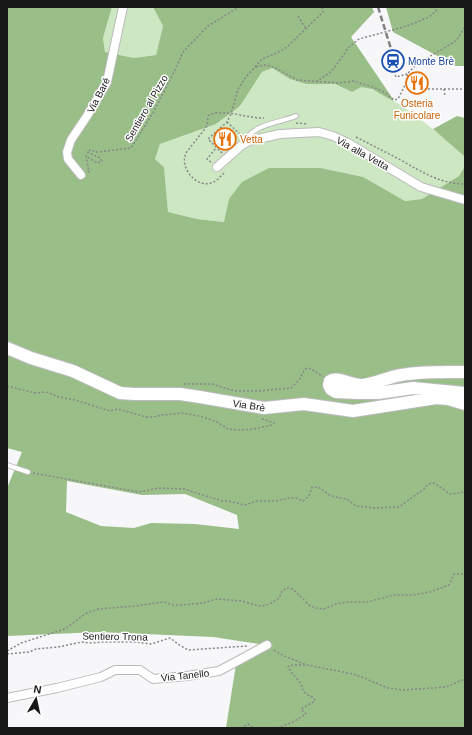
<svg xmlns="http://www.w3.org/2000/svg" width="472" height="735" viewBox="0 0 472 735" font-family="Helvetica,sans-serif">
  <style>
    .green { fill: #cde7c2 }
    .forest { fill: #99be88; fill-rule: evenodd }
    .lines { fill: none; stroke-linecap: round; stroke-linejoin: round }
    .lane-casing { stroke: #bbbbbd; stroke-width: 6 }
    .street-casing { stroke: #bbbbbd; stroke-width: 10 }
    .secondary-casing { stroke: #bbbbbd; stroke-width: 14 }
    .path { stroke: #878788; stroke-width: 1.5; stroke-dasharray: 2 2; stroke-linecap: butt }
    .lane { stroke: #fff; stroke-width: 4 }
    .street { stroke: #fff; stroke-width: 8 }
    .secondary { stroke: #fff; stroke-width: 12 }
    .rail { stroke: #808081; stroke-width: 2.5; stroke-dasharray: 6 3; stroke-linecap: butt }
    .labels { text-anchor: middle; stroke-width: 3; stroke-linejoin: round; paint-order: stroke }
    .transit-label { font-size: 10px; fill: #164399; stroke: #fff; text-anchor: start }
    .street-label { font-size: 10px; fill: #181818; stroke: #fff }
    .food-label { font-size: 10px; fill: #c56008; stroke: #fff }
  </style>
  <rect width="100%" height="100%" fill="#f7f7f9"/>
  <path class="green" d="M112,7H153L163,26L156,55L134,58L105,52L103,38Z
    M272,68L290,79L306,84H335L352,92L361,86C395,94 439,134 465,157V166L459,176L422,199L405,201L362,177L321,168L229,199L225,222L197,219L168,212L164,167L155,159L160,144L216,124L240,106L262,72Z"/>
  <path class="forest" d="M7,7H112L103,38L105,52L134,58L156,55L163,26L153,7H372L374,12L351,37L393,99V101L372,89L361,87L352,92L335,84H306L290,79L272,68L262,72L240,106L216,124L160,144L155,159L164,167L168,212L197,219L224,222L229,199L242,182L269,168H321L363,177L405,201L422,199L459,176L465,166V728H226L236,664L273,646L213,637L99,632L7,636V488L22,452L7,448ZM67,481L142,495L185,494L237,515L239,529L195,524L151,523L134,528L101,526L66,512Z
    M386,7H465V66H456L393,32Z
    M457,116L465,118V157L433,129Z"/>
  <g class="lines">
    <g class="lane-casing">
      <path id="lane" d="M246,142C249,125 282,122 296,116
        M7,465L28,472"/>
    </g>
    <g class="street-casing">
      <path id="street" d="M217,167L242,145L249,141L280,134L319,132L333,136L348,143L421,187L465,200
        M81,175L68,159L67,152L71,140L87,116L107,82L123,7
        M7,698L57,688L101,677L115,670H140L153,679L187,676L219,671L267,645"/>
    </g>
    <g class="secondary-casing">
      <path id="secondary" d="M7,348L31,358L73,371L120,393L134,394H180L200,397L264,408L304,404L353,411L436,398L448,399L465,404
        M465,372C444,372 421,371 401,375C388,377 375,384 362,385C352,386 338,376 330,381L329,385L331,389L336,392L357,393H378L413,388L465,393"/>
    </g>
    <path class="path" d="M298,16L306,29
      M256,67L265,65L274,67L297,80L339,83L353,81L373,87L384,92L394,100L398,99L408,79L407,74L417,64L456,41L465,27
      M395,75L396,77L407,74
      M408,79L412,90L415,91L429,89H465
      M316,82L332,71L349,47L359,39L407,26L429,17L436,11V7
      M444,89L445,97
      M227,122L242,136
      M296,123L308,124
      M356,137C370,144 383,151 397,158C419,170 439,184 465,184
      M222,153L208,139L227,122L231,114L238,89L246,77L262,59L277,53L287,47L323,12L322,7
      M211,162L207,159L216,148
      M88,171L89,172L86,156L97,163L102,161L100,158L87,152L90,150L97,152L131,148L153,113L174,72L183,52L208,26L239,7
      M224,173C220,177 216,182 211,183C196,188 179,167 186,153L207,126L208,116C219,107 249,119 264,118
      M184,384H212L235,391H259L291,388L300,379L304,370L307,368C314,369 317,374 323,376
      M7,386L35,393L46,392L52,394L59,397L75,400L110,411L118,409L146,417H153L162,415L183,413L203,417L217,422L228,429L239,430L254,429L272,425L274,423L260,418
      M33,473L139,492L159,488L184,489L222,501H228L245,505L257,501H275L289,498H296L303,501L309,496L312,487H318L331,496L347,499L356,506L376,508L399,507L424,489L428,484L434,483L450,494L461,493L465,490
      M274,650L284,656L307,665L353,674L364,678L388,688L404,690L446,687L465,679
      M7,651L21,643L65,629L85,614L98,609L136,606L163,602L173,605H182L203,603L217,599L241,601L261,606L270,604L279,598L282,591L287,588L293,589L309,605L315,608L324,609L336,604L347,602H367L394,595H413L430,592L449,585L454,574H465
      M7,654L29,652L36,649L58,647L82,642L89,643L103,642H136L151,644L170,638L178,644L188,650L247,646
      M241,728L248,724L253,728
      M277,728L293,722L306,714L301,709L315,701L314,698C298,691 306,689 298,680C294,675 291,672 288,667L290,665H305"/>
    <use href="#lane" class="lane"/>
    <use href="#street" class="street"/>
    <use href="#secondary" class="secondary"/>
    <path class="rail" d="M378,7L392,52"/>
  </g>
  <defs>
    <g id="station-ring" transform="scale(1.15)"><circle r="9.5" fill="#fff" stroke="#1a4fb4" stroke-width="1.5"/><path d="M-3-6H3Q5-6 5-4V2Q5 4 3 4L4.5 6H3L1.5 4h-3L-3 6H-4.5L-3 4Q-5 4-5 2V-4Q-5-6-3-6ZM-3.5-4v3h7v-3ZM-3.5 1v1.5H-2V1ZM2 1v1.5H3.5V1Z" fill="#1a4fb4"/></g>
    <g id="restaurant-ring" transform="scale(1.15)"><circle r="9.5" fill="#fff" stroke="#e8710a" stroke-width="1.5"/><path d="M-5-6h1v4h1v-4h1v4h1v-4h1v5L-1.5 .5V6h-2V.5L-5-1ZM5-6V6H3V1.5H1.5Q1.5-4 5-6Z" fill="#e8710a"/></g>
  </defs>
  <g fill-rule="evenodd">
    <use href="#station-ring" x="393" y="61"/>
    <use href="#restaurant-ring" x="417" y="83"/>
    <use href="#restaurant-ring" x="225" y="139"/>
  </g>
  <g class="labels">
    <g class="transit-label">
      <text x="408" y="65">Monte Brè</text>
    </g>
    <g class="street-label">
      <text transform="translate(98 95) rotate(-63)" y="4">Via Baré</text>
      <text transform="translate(146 108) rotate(-60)" y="4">Sentiero al Pizzo</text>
      <text transform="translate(363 153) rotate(29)" y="4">Via alla Vetta</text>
      <text transform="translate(249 405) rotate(9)" y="4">Via Brè</text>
      <text transform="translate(115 636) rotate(1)" y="4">Sentiero Trona</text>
      <text transform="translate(185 675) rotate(-6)" y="4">Via Tanello</text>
    </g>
    <g class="food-label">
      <text x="417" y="107">Osteria<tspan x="417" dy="12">Funicolare</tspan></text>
      <text x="240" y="143" text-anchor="start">Vetta</text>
    </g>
  </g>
  <rect width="472" height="735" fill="none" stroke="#181818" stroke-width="16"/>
  <g transform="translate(36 699) rotate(9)" stroke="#ffffff" stroke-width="3" paint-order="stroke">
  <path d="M0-3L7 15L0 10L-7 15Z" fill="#181818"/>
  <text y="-6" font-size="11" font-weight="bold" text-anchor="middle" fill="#181818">N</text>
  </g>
</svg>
